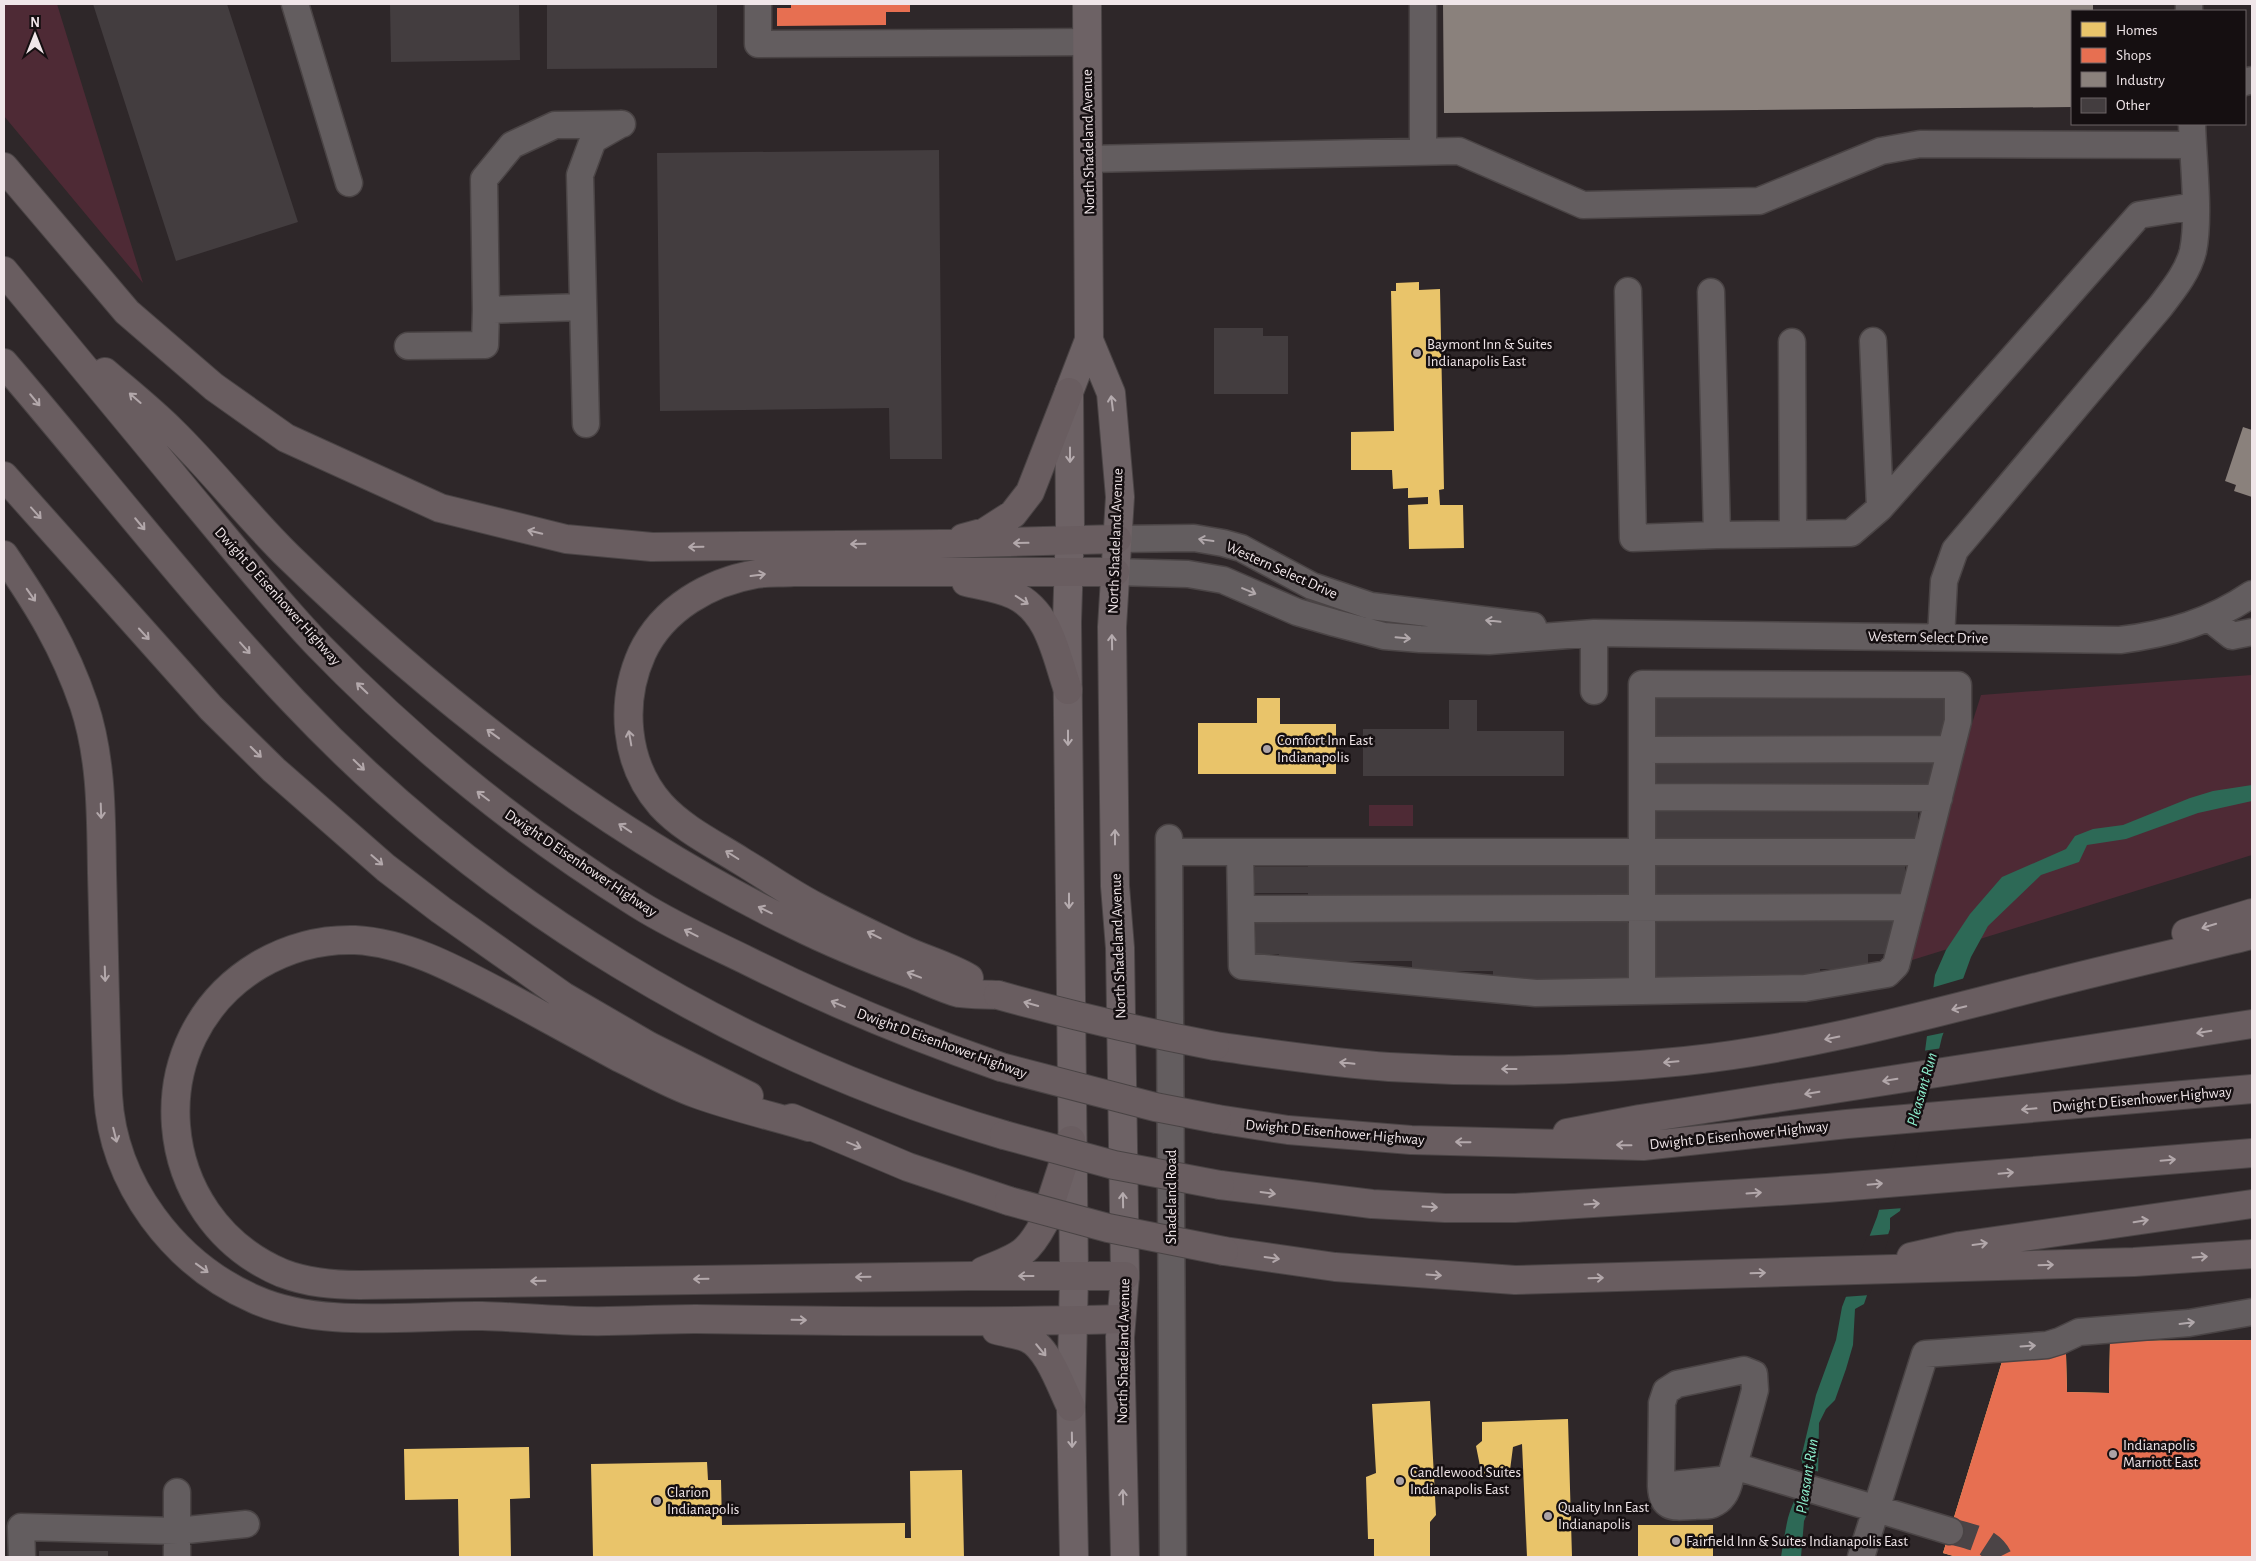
<svg xmlns="http://www.w3.org/2000/svg" width="2256" height="1561" viewBox="0 0 2256 1561" font-family="'Alegreya Sans',sans-serif">
  <style>
    .green { fill: #4e2a35 }
    .water { fill: #2d6956 }
    .pier { fill: #2e2729 }
    .homes { fill: #e9c46a }
    .shops { fill: #e76f51 }
    .industry { fill: #8a817c }
    .building { fill: #433d3f }
    .lines { fill: none; stroke-linecap: round; stroke-linejoin: round }
    .minor-tunnel { stroke: #4b4446; stroke-width: 26; stroke-dasharray: 26 13; stroke-linecap: butt }
    .minor-casing { stroke: #4a4445; stroke-width: 29 }
    .major-casing { stroke: #4a4445; stroke-width: 30 }
    .highway-casing { stroke: #4a4445; stroke-width: 30 }
    .minor { stroke: #635d5f; stroke-width: 26 }
    .major { stroke: #6d6265; stroke-width: 28 }
    .highway { stroke: #695d60; stroke-width: 28 }
    .highway-bridge-casing { stroke: #4a4445; stroke-width: 30; stroke-linecap: butt }
    .highway-bridge { stroke: #695d60; stroke-width: 28 }
    .oneway { stroke: #b3a8ab }
    .oneway2 { stroke: #b5abae }
    .oneway3 { stroke: #b1a8ab }
    .poi-dot { fill: #aca3a6; stroke: #150f11; stroke-width: 2 }
    .labels { text-anchor: middle; stroke-width: 5; stroke-linejoin: round; paint-order: stroke }
    .street-label { font-size: 15px; fill: #f0e6e9; stroke: #150f11 }
    .poi-label { font-size: 15px; fill: #f0e6e9; stroke: #150f11; text-anchor: start }
    .water-label { font-size: 16px; font-style: italic; fill: #8ef1cf; stroke: #150f11 }
  </style>
  <rect width="100%" height="100%" fill="#2e2729"/>
  <path class="green" d="M4,4H57L143,283L4,116Z
    M2252,675V855L1896,965L1981,695Z
    M1369,805H1413V826H1369Z"/>
  <path class="water" d="M2252,785V801L2198,813L2126,839L2087,845L2079,862L2041,875L1988,926L1971,957L1942,1037L1900,1211L1890,1218V1229L1864,1304L1855,1309L1853,1345L1846,1369L1835,1400L1826,1409L1819,1423L1818,1477L1808,1512L1804,1521L1801,1557H1781C1783,1544 1785,1531 1788,1518C1793,1499 1808,1479 1801,1458L1816,1395L1836,1340L1842,1307L1877,1217L1925,1051L1935,975L1946,950L1970,914L2002,877L2066,849L2075,836L2093,829L2123,825L2190,798L2213,791Z"/>
  <path class="pier" d="M1965,978L1947,1032L1923,1037L1931,988Z
    M1943,1048L1904,1208L1876,1210L1922,1051Z
    M1890,1234L1870,1295L1843,1297L1867,1236Z
    M1801,1467L1820,1472L1813,1506L1793,1500Z"/>
  <path class="homes" d="M1419,282V290L1440,289L1444,489L1439,490L1440,505H1463L1464,548L1409,549L1408,505L1428,504V497L1408,498V488L1393,489L1392,470H1351V432L1394,431L1391,291H1396V283Z
    M1257,698H1280V724H1336V774H1198V723H1257Z
    M2252,1340V1557H2205V1515L2137,1516L2098,1557H1957L1943,1553L2004,1355L2066,1354L2067,1392L2109,1393L2110,1341Z
    M1430,1401L1436,1515L1430,1522V1557H1374V1539H1368L1366,1477L1376,1473L1372,1404Z
    M1568,1419L1572,1557H1527L1522,1444L1513,1447L1510,1470L1482,1476L1476,1446L1482,1441V1422Z
    M529,1447L530,1498L510,1499L511,1557H459L458,1499L405,1500L404,1449Z
    M707,1462L708,1480H721L722,1525L905,1523V1538H911L910,1471L962,1470L964,1557H593L591,1464Z
    M1638,1525H1713V1557H1638Z"/>
  <path class="shops" d="M791,4H910V12H886V25L777,26V8H791Z
    M2252,1340V1557H1957L1943,1553L2004,1355L2066,1354L2067,1392L2109,1393L2110,1341Z"/>
  <path class="industry" d="M1443,4H2093V11H2072V107L1444,113Z
    M2243,427L2252,430V497L2234,491L2236,485L2225,481Z"/>
  <path class="building" d="M93,4H227L298,222L176,261Z
    M390,4H519L520,60L391,62Z
    M547,4H717V68L547,69Z
    M939,150L942,459H890L889,408L660,411L657,153Z
    M1214,328H1263V336H1288V394H1214Z
    M1944,694V737H1653V695Z
    M1449,700H1477V731H1564V776H1363V729H1449Z
    M1653,761H1933L1934,787H1653Z
    M1653,809H1918V840L1654,841Z
    M1629,862V894L1308,896V893H1255V867H1308V864Z
    M1654,863H1905V894L1654,895Z
    M1894,916L1895,954H1868V969H1820V978L1654,979V917Z
    M1628,917V979H1493V971H1412V961H1279V954H1256V918Z
    M39,1551H108V1557H39Z"/>
  <g class="lines">
    <path class="minor-tunnel" d="M1950,1531C1968,1536 1990,1539 1999,1557"/>
    <g class="minor-casing">
      <path id="minor" d="M295,4L349,183
        M758,4V44L1087,42
        M2189,4V11
        M2245,82L2252,80
        M1423,150V4
        M1088,159L1459,151L1583,205L1759,201L1881,151L1920,144L2193,145
        M1628,291L1633,538L1717,535L1711,292
        M583,307L486,310L484,179L512,145L555,125L622,124
        M408,346L485,345L486,310
        M586,424L580,175L593,140L621,124
        M1880,508L2139,215L2195,206
        M1793,534L1851,533L1880,508L1873,341
        M1717,535L1793,534L1792,342
        M1117,539L1194,538L1223,543L1241,548L1312,586L1371,606L1533,626
        M1115,572L1188,574L1223,580L1297,612L1335,623L1384,636L1420,639L1489,641L1594,633L2120,640C2168,634 2211,622 2252,594
        M2209,618L2232,636L2252,632
        M1594,633V691
        M1941,637L1944,581L1955,550L2160,307C2173,290 2188,272 2193,251C2200,217 2193,159 2192,124
        M1642,750L1951,749
        M1642,797L1939,798
        M1169,838L1173,1557
        M1169,852C1421,852 1673,852 1925,852L1958,721V685L1642,684V991L1805,988L1887,974L1896,965L1925,852
        M1240,852L1241,909L1911,907
        M1241,909L1242,966L1536,993L1642,991
        M1744,1370L1754,1374L1755,1390L1751,1405L1730,1479L1661,1486L1662,1403L1666,1391L1677,1384Z
        M1734,1466L1950,1531
        M1661,1486C1662,1510 1674,1507 1694,1506C1699,1505 1708,1507 1713,1504C1723,1500 1728,1489 1730,1479
        M177,1492V1557
        M22,1557L21,1527L177,1531L246,1524
        M1861,1557L1925,1354L2047,1345L2060,1341L2079,1332L2189,1323L2252,1312"/>
    </g>
    <g class="major-casing">
      <path id="major" d="M1089,340L1111,393L1120,497L1112,627L1115,886L1120,948L1125,1276L1120,1337L1125,1557
        M1074,1557L1071,1407L1074,1276L1067,622L1070,526L1069,392L1089,340L1087,4"/>
    </g>
    <g class="highway-casing">
      <path id="highway" d="M4,167L127,312L214,387L286,438L440,508L566,539L652,547L941,544L1117,539
        M4,271C66,346 129,422 191,497C233,547 274,599 319,646C414,744 521,831 638,904C673,926 711,943 748,961C830,1002 914,1037 1001,1067
        M4,363C101,476 192,594 294,702C486,905 737,1056 1004,1135
        M105,372C127,391 151,410 172,431C213,471 248,517 289,557C438,702 608,834 795,925C833,944 873,960 913,975C928,981 944,989 959,993C972,995 986,994 998,995
        M4,476L211,708L274,770L386,868L441,910L563,996L649,1046L749,1096
        M963,538L985,532L1013,514L1030,492L1069,392
        M4,555C38,605 64,646 84,705C102,759 101,817 102,873C104,947 105,1021 108,1095C113,1184 174,1264 254,1299C321,1329 409,1315 482,1316C516,1317 550,1320 584,1321C621,1322 658,1319 695,1319C837,1321 979,1323 1121,1319
        M966,582C982,586 999,588 1014,595C1050,612 1056,656 1068,690
        M2186,933L2252,913
        M969,978C947,965 922,959 900,948C871,934 843,921 815,906C790,893 766,876 741,861C714,844 683,829 661,805C624,763 620,702 642,653C663,608 710,582 756,574C768,572 781,573 793,572H1115
        M1215,1046C1273,1054 1331,1063 1389,1067C1486,1073 1587,1071 1685,1061C1807,1048 1923,1016 2041,986C2111,968 2182,952 2252,935
        M792,1118L908,1167L1009,1201
        M1217,1119L1288,1130L1411,1140L1643,1146L1847,1124L2252,1089
        M809,1127C772,1116 733,1107 697,1094C671,1085 645,1070 620,1058C583,1038 545,1017 508,997C460,972 410,943 355,940C321,939 288,948 259,965C137,1038 152,1218 282,1273C308,1283 333,1285 360,1285L969,1276H1125
        M1567,1133L1640,1119L2252,1024
        M1220,1185L1372,1204L1445,1208H1515L1827,1188L2252,1153
        M1224,1251L1335,1267L1515,1280L2134,1262L2252,1254
        M1911,1257L1960,1246L2252,1204
        M983,1271C1016,1257 1026,1257 1044,1223L1071,1140
        M996,1330C1006,1333 1018,1334 1027,1338C1048,1347 1061,1387 1071,1407"/>
    </g>
    <use href="#minor" class="minor"/>
    <use href="#major" class="major"/>
    <use href="#highway" class="highway"/>
    <g class="highway-bridge-casing">
      <path id="highway-bridge" d="M998,995C1070,1015 1142,1032 1215,1046
        M1001,1067L1155,1107L1217,1119
        M1004,1135L1114,1165L1220,1185
        M1009,1201L1108,1228L1224,1251"/>
    </g>
    <use href="#highway-bridge" class="highway-bridge"/>
  </g>
  <defs><path id="oneway-shaft" d="M-6 0H5M1.5-3L5.5 0L1.5 3" fill="none" stroke-width="1.6" stroke-linecap="round" stroke-linejoin="round" transform="scale(1.25)"/></defs>
  <g class="oneway">
    <use href="#oneway-shaft" transform="translate(135 398) rotate(-139)"/>
    <use href="#oneway-shaft" transform="translate(35 400) rotate(50)"/>
    <use href="#oneway-shaft" transform="translate(36 513) rotate(48)"/>
    <use href="#oneway-shaft" transform="translate(140 524) rotate(50)"/>
    <use href="#oneway-shaft" transform="translate(535 532) rotate(-166)"/>
    <use href="#oneway-shaft" transform="translate(1021 543) rotate(179)"/>
    <use href="#oneway-shaft" transform="translate(858 544) rotate(179)"/>
    <use href="#oneway-shaft" transform="translate(696 547) rotate(179)"/>
    <use href="#oneway-shaft" transform="translate(758 575) rotate(-8)"/>
    <use href="#oneway-shaft" transform="translate(31 595) rotate(55)"/>
    <use href="#oneway-shaft" transform="translate(1022 600) rotate(33)"/>
    <use href="#oneway-shaft" transform="translate(144 634) rotate(47)"/>
    <use href="#oneway-shaft" transform="translate(245 648) rotate(48)"/>
    <use href="#oneway-shaft" transform="translate(362 688) rotate(-136)"/>
    <use href="#oneway-shaft" transform="translate(493 734) rotate(-144)"/>
    <use href="#oneway-shaft" transform="translate(630 738) rotate(-100)"/>
    <use href="#oneway-shaft" transform="translate(256 752) rotate(45)"/>
    <use href="#oneway-shaft" transform="translate(359 765) rotate(44)"/>
    <use href="#oneway-shaft" transform="translate(483 796) rotate(-143)"/>
    <use href="#oneway-shaft" transform="translate(101 811) rotate(88)"/>
    <use href="#oneway-shaft" transform="translate(625 828) rotate(-146)"/>
    <use href="#oneway-shaft" transform="translate(732 855) rotate(-148)"/>
    <use href="#oneway-shaft" transform="translate(377 860) rotate(41)"/>
    <use href="#oneway-shaft" transform="translate(765 910) rotate(-154)"/>
    <use href="#oneway-shaft" transform="translate(2209 926) rotate(163)"/>
    <use href="#oneway-shaft" transform="translate(691 933) rotate(-153)"/>
    <use href="#oneway-shaft" transform="translate(874 935) rotate(-154)"/>
    <use href="#oneway-shaft" transform="translate(105 974) rotate(88)"/>
    <use href="#oneway-shaft" transform="translate(914 975) rotate(-159)"/>
    <use href="#oneway-shaft" transform="translate(838 1004) rotate(-157)"/>
    <use href="#oneway-shaft" transform="translate(1031 1004) rotate(-164)"/>
    <use href="#oneway-shaft" transform="translate(1959 1008) rotate(166)"/>
    <use href="#oneway-shaft" transform="translate(2204 1032) rotate(171)"/>
    <use href="#oneway-shaft" transform="translate(1832 1038) rotate(169)"/>
    <use href="#oneway-shaft" transform="translate(1671 1062) rotate(175)"/>
    <use href="#oneway-shaft" transform="translate(1347 1063) rotate(-174)"/>
    <use href="#oneway-shaft" transform="translate(1509 1069) rotate(180)"/>
    <use href="#oneway-shaft" transform="translate(1890 1080) rotate(171)"/>
    <use href="#oneway-shaft" transform="translate(1812 1093) rotate(171)"/>
    <use href="#oneway-shaft" transform="translate(2029 1109) rotate(175)"/>
    <use href="#oneway-shaft" transform="translate(115 1135) rotate(76)"/>
    <use href="#oneway-shaft" transform="translate(1463 1142) rotate(-179)"/>
    <use href="#oneway-shaft" transform="translate(854 1145) rotate(22)"/>
    <use href="#oneway-shaft" transform="translate(1624 1145) rotate(-179)"/>
    <use href="#oneway-shaft" transform="translate(2168 1160) rotate(-5)"/>
    <use href="#oneway-shaft" transform="translate(2006 1173) rotate(-5)"/>
    <use href="#oneway-shaft" transform="translate(1875 1184) rotate(-5)"/>
    <use href="#oneway-shaft" transform="translate(1268 1193) rotate(8)"/>
    <use href="#oneway-shaft" transform="translate(1754 1193) rotate(-4)"/>
    <use href="#oneway-shaft" transform="translate(1592 1204) rotate(-4)"/>
    <use href="#oneway-shaft" transform="translate(1430 1207) rotate(3)"/>
    <use href="#oneway-shaft" transform="translate(2141 1221) rotate(-9)"/>
    <use href="#oneway-shaft" transform="translate(1980 1244) rotate(-8)"/>
    <use href="#oneway-shaft" transform="translate(2200 1257) rotate(-4)"/>
    <use href="#oneway-shaft" transform="translate(1272 1258) rotate(8)"/>
    <use href="#oneway-shaft" transform="translate(2046 1265) rotate(-2)"/>
    <use href="#oneway-shaft" transform="translate(202 1268) rotate(36)"/>
    <use href="#oneway-shaft" transform="translate(1758 1273) rotate(-2)"/>
    <use href="#oneway-shaft" transform="translate(1434 1275) rotate(4)"/>
    <use href="#oneway-shaft" transform="translate(1026 1276) rotate(-180)"/>
    <use href="#oneway-shaft" transform="translate(863 1277) rotate(179)"/>
    <use href="#oneway-shaft" transform="translate(1596 1278) rotate(-2)"/>
    <use href="#oneway-shaft" transform="translate(701 1279) rotate(179)"/>
    <use href="#oneway-shaft" transform="translate(538 1281) rotate(179)"/>
    <use href="#oneway-shaft" transform="translate(799 1320) rotate(1)"/>
    <use href="#oneway-shaft" transform="translate(1041 1350) rotate(50)"/>
  </g>
  <g class="oneway2">
    <use href="#oneway-shaft" transform="translate(1112 403) rotate(-97)"/>
    <use href="#oneway-shaft" transform="translate(1070 455) rotate(90)"/>
    <use href="#oneway-shaft" transform="translate(1112 642) rotate(-91)"/>
    <use href="#oneway-shaft" transform="translate(1068 738) rotate(90)"/>
    <use href="#oneway-shaft" transform="translate(1115 837) rotate(-90)"/>
    <use href="#oneway-shaft" transform="translate(1069 901) rotate(90)"/>
    <use href="#oneway-shaft" transform="translate(1123 1200) rotate(-91)"/>
    <use href="#oneway-shaft" transform="translate(1072 1440) rotate(89)"/>
    <use href="#oneway-shaft" transform="translate(1123 1497) rotate(-91)"/>
  </g>
  <g class="oneway3">
    <use href="#oneway-shaft" transform="translate(1206 540) rotate(-172)"/>
    <use href="#oneway-shaft" transform="translate(1249 591) rotate(23)"/>
    <use href="#oneway-shaft" transform="translate(1493 621) rotate(-174)"/>
    <use href="#oneway-shaft" transform="translate(1403 638) rotate(5)"/>
    <use href="#oneway-shaft" transform="translate(2187 1323) rotate(-7)"/>
    <use href="#oneway-shaft" transform="translate(2028 1346) rotate(-4)"/>
  </g>
  <g class="poi-dot">
    <circle cx="1417" cy="353" r="5"/>
    <circle cx="1267" cy="749" r="5"/>
    <circle cx="2113" cy="1454" r="5"/>
    <circle cx="1400" cy="1481" r="5"/>
    <circle cx="657" cy="1501" r="5"/>
    <circle cx="1548" cy="1516" r="5"/>
    <circle cx="1676" cy="1541" r="5"/>
  </g>
  <g class="labels">
    <g class="street-label">
      <text transform="translate(1088 142) rotate(-91)" y="5">North Shadeland Avenue</text>
      <text transform="translate(1115 541) rotate(-88)" y="5">North Shadeland Avenue</text>
      <text transform="translate(1282 570) rotate(24)" y="5">Western Select Drive</text>
      <text transform="translate(278 596) rotate(48)" y="5">Dwight D Eisenhower Highway</text>
      <text transform="translate(1928 637) rotate(1)" y="5">Western Select Drive</text>
      <text transform="translate(581 863) rotate(34)" y="5">Dwight D Eisenhower Highway</text>
      <text transform="translate(1118 946) rotate(-92)" y="5">North Shadeland Avenue</text>
      <text transform="translate(942 1043) rotate(20)" y="5">Dwight D Eisenhower Highway</text>
      <text transform="translate(2142 1099) rotate(-5)" y="5">Dwight D Eisenhower Highway</text>
      <text transform="translate(1335 1132) rotate(5)" y="5">Dwight D Eisenhower Highway</text>
      <text transform="translate(1739 1135) rotate(-6)" y="5">Dwight D Eisenhower Highway</text>
      <text transform="translate(1171 1197) rotate(-90)" y="5">Shadeland Road</text>
      <text transform="translate(1123 1351) rotate(-89)" y="5">North Shadeland Avenue</text>
    </g>
    <g class="poi-label">
      <text x="1427" y="349">Baymont Inn &amp; Suites<tspan x="1427" dy="17">Indianapolis East</tspan></text>
      <text x="1277" y="745">Comfort Inn East<tspan x="1277" dy="17">Indianapolis</tspan></text>
      <text x="2123" y="1450">Indianapolis<tspan x="2123" dy="17">Marriott East</tspan></text>
      <text x="1410" y="1477">Candlewood Suites<tspan x="1410" dy="17">Indianapolis East</tspan></text>
      <text x="667" y="1497">Clarion<tspan x="667" dy="17">Indianapolis</tspan></text>
      <text x="1558" y="1512">Quality Inn East<tspan x="1558" dy="17">Indianapolis</tspan></text>
      <text x="1686" y="1546">Fairfield Inn &amp; Suites Indianapolis East</text>
    </g>
    <g class="water-label">
      <text transform="translate(1921 1089) rotate(-74)" y="6">Pleasant Run</text>
      <text transform="translate(1806 1476) rotate(-81)" y="6">Pleasant Run</text>
    </g>
  </g>
  <rect width="2256" height="1561" fill="none" stroke="#f0e6e9" stroke-width="10"/>
  <rect x="2071" y="10" width="175" height="115" fill="#150f11" stroke="#6d6567"/>
  <rect x="2081" y="22" width="25" height="15" fill="#e9c46a" stroke="#6d6567"/>
  <text x="2116" y="35" font-size="15" fill="#f0e6e9">Homes</text>
  <rect x="2081" y="48" width="25" height="15" fill="#e76f51" stroke="#6d6567"/>
  <text x="2116" y="60" font-size="15" fill="#f0e6e9">Shops</text>
  <rect x="2081" y="72" width="25" height="15" fill="#8a817c" stroke="#6d6567"/>
  <text x="2116" y="85" font-size="15" fill="#f0e6e9">Industry</text>
  <rect x="2081" y="98" width="25" height="15" fill="#433d3f" stroke="#6d6567"/>
  <text x="2116" y="110" font-size="15" fill="#f0e6e9">Other</text>
  <g transform="translate(35 35)" stroke="#150f11" stroke-width="4" paint-order="stroke">
  <path d="M0-4L9 19L0 12L-9 19Z" fill="#f0e6e9"/>
  <text y="-8" font-size="14" font-weight="bold" text-anchor="middle" fill="#f0e6e9">N</text>
  </g>
</svg>
